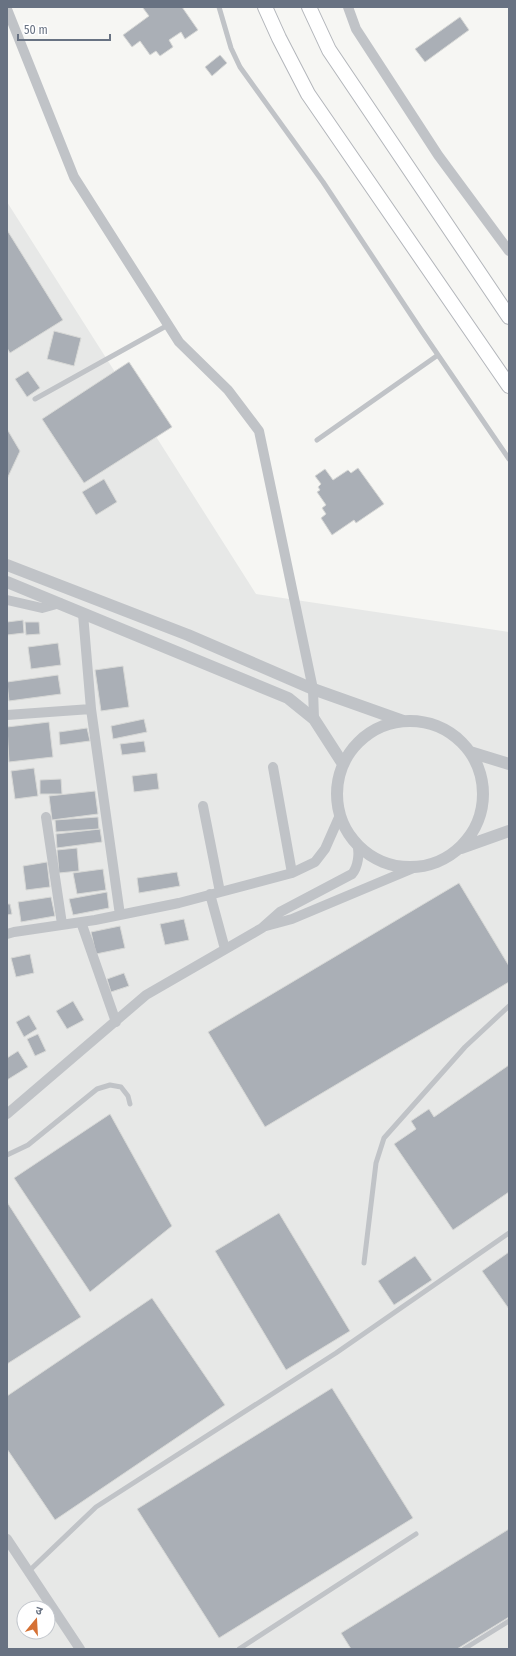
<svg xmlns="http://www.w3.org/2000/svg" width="516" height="1656" viewBox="0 0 516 1656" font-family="'Fira Sans Condensed','Noto Sans Devanagari',sans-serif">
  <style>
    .built { fill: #e7e8e7; fill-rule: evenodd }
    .building { fill: #aaafb6; stroke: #d7d8d6 }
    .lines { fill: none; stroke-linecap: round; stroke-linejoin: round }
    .secondary-casing { stroke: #b3b6bb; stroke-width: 16 }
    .service { stroke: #c0c3c7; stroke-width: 5 }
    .minor { stroke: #c0c3c7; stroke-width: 10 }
    .tertiary { stroke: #c0c3c7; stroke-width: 12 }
    .secondary { stroke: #fff; stroke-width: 14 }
  </style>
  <rect width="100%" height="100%" fill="#f6f6f3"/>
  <path class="built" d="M7,202L256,594L509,632V1649H7ZM24,1608H48V1632H24Z"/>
  <path class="building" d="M144,7H182L198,30L185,39L181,32L169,40L173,47L160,56L156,51L150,55L140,41L132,47L123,35L149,16L143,8Z
    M460,17L469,30L425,62L415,49Z
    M220,55L227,63L212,76L205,67Z
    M7,230L63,320L10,353L7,348Z
    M54,331L81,338L74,366L47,359Z
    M129,362L172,427L84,483L42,419Z
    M28,371L40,388L27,397L15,379Z
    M7,429L20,451L7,479Z
    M358,468L384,504L356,523L354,520L332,535L321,518L326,514L322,508L326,505L317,492L320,490L318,487L321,484L315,476L325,469L333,480L348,470L351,473Z
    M104,479L117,502L96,515L82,492Z
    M23,620L24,633L7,635V622Z
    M25,622H39L40,634L26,635Z
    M58,643L61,665L31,669L28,647Z
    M123,666L129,707L101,711L95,670Z
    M58,675L61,694L9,701L7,682Z
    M144,719L147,732L113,739L111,726Z
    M49,722L53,757L9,762L7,727Z
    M87,728L90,741L60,745L59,732Z
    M144,741L146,752L122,755L120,744Z
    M34,768L38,796L15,799L11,771Z
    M157,773L159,789L134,792L132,776Z
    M61,779L62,794H40V780Z
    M95,791L98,814L52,820L49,796Z
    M98,817L99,829L56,832L55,820Z
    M100,829L102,842L57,848L56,834Z
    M77,848L79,871L59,873L57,850Z
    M47,862L50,887L26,890L23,866Z
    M103,869L106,890L77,894L73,873Z
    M177,872L180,886L139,893L137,878Z
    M459,883L509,966V982L265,1127L208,1032Z
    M107,892L109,908L73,915L69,899Z
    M51,897L55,916L21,922L18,902Z
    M7,904H10L12,914L7,915Z
    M184,919L189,940L165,945L160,924Z
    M120,926L125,948L96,954L91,932Z
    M30,954L34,973L16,977L11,958Z
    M124,973L129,986L111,992L107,979Z
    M73,1001L84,1020L67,1029L56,1011Z
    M29,1015L37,1029L24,1037L16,1022Z
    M38,1034L46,1051L35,1056L27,1039Z
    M18,1051L28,1067L7,1080V1058Z
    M509,1065V1192L453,1230L394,1144L416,1129L411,1121L429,1109L434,1117Z
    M110,1114L172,1226L90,1292L14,1178Z
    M7,1202L81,1317L7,1364Z
    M279,1213L350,1331L286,1370L215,1251Z
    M509,1252V1309L482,1271Z
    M415,1256L432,1280L394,1305L378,1281Z
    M152,1298L225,1405L55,1520L7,1449V1396Z
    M332,1388L413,1518L219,1638L137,1509Z
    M509,1529V1617L457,1649H351L341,1633Z"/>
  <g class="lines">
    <g class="secondary-casing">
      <path id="secondary" d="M265,7L279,38L308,94L509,386
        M309,7L329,50L509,317"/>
    </g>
    <path class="service" d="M219,7L231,48L240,67L323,182L423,333L509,459
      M35,399L168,325
      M317,440L438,355
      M7,1155L28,1145L97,1089L110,1085L121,1087L128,1096L130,1104
      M364,1263L376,1163L384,1138L465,1047L509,1006
      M29,1571L96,1507L336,1353L509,1233
      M239,1649L416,1534
      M464,1649L509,1621"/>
    <path class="minor" d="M348,7L356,29L438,155L509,251
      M7,9L74,177L179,342L228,390L259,431L313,689L314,719
      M7,600L42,608L60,603
      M83,614L91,709L120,915
      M7,715L91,709
      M273,767L292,873
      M203,806L220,892
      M46,817L62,924
      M210,894L225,949
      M81,922L116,1022
      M266,926L292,919L416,867
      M7,934L14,932L95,920L179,903L292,873L315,862L325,849L340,815
      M7,1114L146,995L262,928L280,912L352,874C358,867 360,853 357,844
      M7,1539L80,1649"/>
    <path class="tertiary" d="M7,565L188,635L313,689L403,721
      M7,582L288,698L314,719L343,764
      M337 794a73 73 0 1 1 146 0a73 73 0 1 1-146 0Z
      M470,752L509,764
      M461,848L509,831"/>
    <use href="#secondary" class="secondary"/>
  </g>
  <rect width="516" height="1656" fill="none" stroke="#687282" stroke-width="16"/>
  <g transform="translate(36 1620) rotate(18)"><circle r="19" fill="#ffffff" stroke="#c3c7cd"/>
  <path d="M0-3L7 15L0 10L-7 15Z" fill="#d57135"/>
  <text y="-6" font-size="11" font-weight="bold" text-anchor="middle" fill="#687282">उ</text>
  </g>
  <path d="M18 34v6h92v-6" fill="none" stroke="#687282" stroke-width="2"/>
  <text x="24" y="34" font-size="12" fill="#687282" stroke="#ffffff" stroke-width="3" paint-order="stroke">50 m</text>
</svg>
